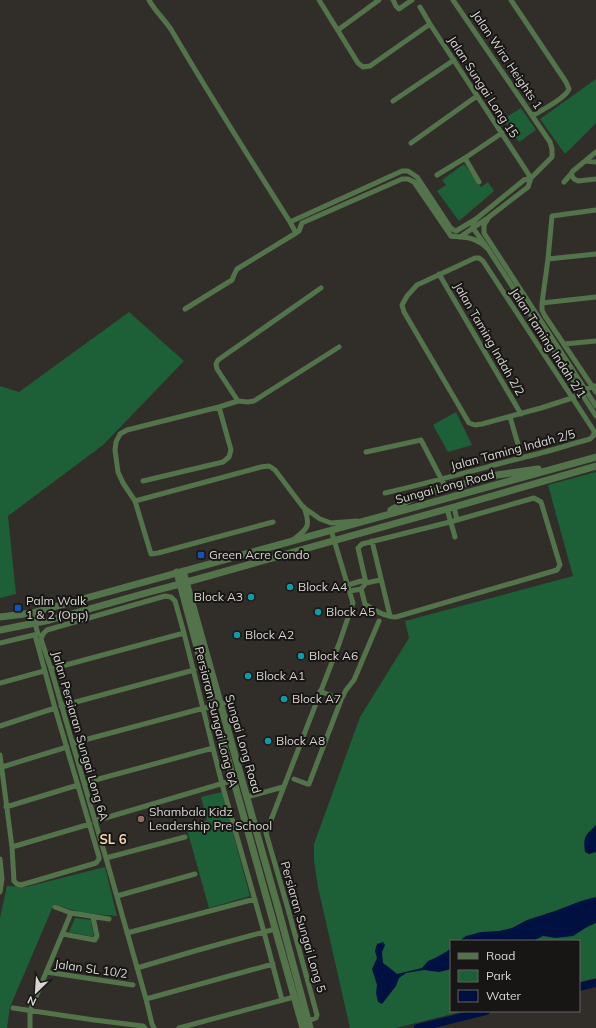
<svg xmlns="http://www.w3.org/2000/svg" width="596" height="1028" viewBox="0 0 596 1028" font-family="Mulish,sans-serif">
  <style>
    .green { fill: #1d5f37 }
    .water { fill: #001141 }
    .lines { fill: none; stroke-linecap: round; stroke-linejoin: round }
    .river { stroke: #001141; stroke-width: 8 }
    .minor { stroke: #53734b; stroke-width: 5 }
    .tertiary { stroke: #53734b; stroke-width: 7 }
    .transit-dot { fill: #1a4fb4; stroke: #181614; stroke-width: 1.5 }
    .culture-dot { fill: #0f9aa8; stroke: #181614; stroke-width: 1.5 }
    .education-dot { fill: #8d6e63; stroke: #181614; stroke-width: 1.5 }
    .labels { text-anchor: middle; stroke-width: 4; stroke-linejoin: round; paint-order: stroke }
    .street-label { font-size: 12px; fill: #d8d6d3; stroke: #181614 }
    .poi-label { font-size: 12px; fill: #d8d6d3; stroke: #181614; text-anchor: start }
    .neighbourhood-label { font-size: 13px; font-weight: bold; fill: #f9d6b4; stroke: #181614 }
  </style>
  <rect width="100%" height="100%" fill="#312e29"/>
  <path class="green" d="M596,79V123L565,154L540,119Z
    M521,108L536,130L519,142L503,119Z
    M464,164L481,187L488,182L494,191L459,221L437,191L446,185L442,180Z
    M129,312L184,361L103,445L8,516L16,594L0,598V386L19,392Z
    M456,412L472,445L448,452L433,425Z
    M596,472V978L579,982V941H451V1011H464L396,1028H350L318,887L314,861V844L360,717L409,638L405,621L573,576L548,485Z
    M222,792L250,896L209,908L186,826L207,820L201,797Z
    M105,867L117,916L82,913L54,904L10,1007L7,1028H0V918L7,886L26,887Z
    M75,918L91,920L94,937L69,932Z"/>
  <path class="water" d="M596,825V852L589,854L585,852C583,836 585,836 596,825Z
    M596,897V923L587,927L573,936L556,938L543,936L533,941H459L466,936L481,932L499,931L512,928L527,920L555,911L581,901Z
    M383,942L385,945L382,952L383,963C388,966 392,970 397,974L422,968L428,961L435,958L446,952L451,948V969L439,972L424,970L406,973L399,978L396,986L382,1004L378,1002L376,993L377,985L372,969L377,958L375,951L377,944Z"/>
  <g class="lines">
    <path class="river" d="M579,987L596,983
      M418,1028L486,1011"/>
    <path class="minor" d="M149,0C155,11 165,20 172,31C210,96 250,159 290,222L296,233
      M319,0L358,63L363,67L370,66L430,24
      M393,0L396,6L399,9L412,0
      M511,0L566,82L569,89C566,98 542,110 532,116
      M420,7L430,24L531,178
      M338,30L379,0
      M393,101L454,60
      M411,143L477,96
      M596,152L573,171L571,174L574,179L578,181L596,179
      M465,158L479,182
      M586,161L596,162
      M437,175L465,158L502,133
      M531,178L528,187L489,217L484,225V233L596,406
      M564,182L571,174
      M596,210L552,216L548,259L542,303V310L545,316L596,392
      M476,219L473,224V228L488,249L596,416
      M290,222L402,171H408L417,177L450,227L452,229L456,231L476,219L524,180L531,178L552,157V149L550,142L453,0
      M460,237L486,219
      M548,259L596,254
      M439,274L521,414
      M542,303L596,297
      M185,309L232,280L234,275L237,269L296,233L299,231L302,223L402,179H408L414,182L451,236C455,237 457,236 461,237C472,237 481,242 488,249
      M564,344L596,341
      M238,401L217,369L216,364L218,360L321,288
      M510,417L522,458
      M366,452L421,440L446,488
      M143,481L223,462L229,457L231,450L219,407
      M385,493C432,482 479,469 525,457C547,452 568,445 590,439L594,435V431C557,375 520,318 483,261L479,258H475L417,285L407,296L402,305L404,312L469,423L475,425L482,424L541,408L572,398L592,386H596
      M135,501L261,467L269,466L275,470L303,507L320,519L331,523L357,521
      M454,507L457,520
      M447,509L455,537
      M273,522L158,553L151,554L135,501L123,483L118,472L115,450L116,442L120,434L127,430L219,407L238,401L248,402L254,401L339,347
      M293,540C308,528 311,527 304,507
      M372,541L390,616
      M348,585L361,581L366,583L380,580
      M361,589L365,604C374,610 385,617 396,617L557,570L560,565L541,502L534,498L450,522L362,544L358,548L366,583
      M350,591L361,589L366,583
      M0,643L38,634L32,613
      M51,669L184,633
      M0,683L44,671
      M320,691L341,700
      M61,706L194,670
      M0,726L55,708
      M73,743L204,708L213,707L230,701
      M0,755L12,847L14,881L17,884L21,885L96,863L99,859V857L55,708L35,635
      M2,767L67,747
      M294,779L307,784H309L341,700L346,690L354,680L379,621
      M84,783L213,748
      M247,797L283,787
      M6,807L78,785
      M95,821L234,780
      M12,847L90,824
      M106,858L185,837
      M0,859L2,879L0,892
      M117,896L195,874
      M55,907L71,913L109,919
      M127,933L255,899
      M63,934L95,940L97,936L93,917
      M137,968L198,950L275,929
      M46,972L133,985
      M146,999L273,964
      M13,1008L94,1020L143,1026L145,1028
      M308,1021L316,1018L317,1015L288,909L266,833L339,644L353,603L331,530
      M30,1028V1011L71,913
      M154,1028L152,1024L146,999L106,858L95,821L51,669L41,639L43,634L47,630L165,596L171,597L175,601L184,633L222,784L264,932L282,1000
      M179,1028L294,997"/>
    <path class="tertiary" d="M391,510L415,497L446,488L497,475L538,469
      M183,571L278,908L310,1028
      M177,572L213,707L303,1028
      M0,617L32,613L596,457
      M0,630L50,620L146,593L180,584L454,507L596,466"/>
  </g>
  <g class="transit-dot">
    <rect x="197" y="551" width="8" height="8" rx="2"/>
    <rect x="14" y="604" width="8" height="8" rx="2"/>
  </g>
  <g class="culture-dot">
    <circle cx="290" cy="587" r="4"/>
    <circle cx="251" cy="597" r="4"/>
    <circle cx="318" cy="612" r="4"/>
    <circle cx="237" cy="635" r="4"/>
    <circle cx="301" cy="656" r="4"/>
    <circle cx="248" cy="676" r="4"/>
    <circle cx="284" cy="699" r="4"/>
    <circle cx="268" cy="741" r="4"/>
  </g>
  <circle class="education-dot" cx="141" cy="819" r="4"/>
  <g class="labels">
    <g class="street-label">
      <text transform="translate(507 60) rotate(56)" y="4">Jalan Wira Heights 1</text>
      <text transform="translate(483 87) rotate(57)" y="4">Jalan Sungai Long 15</text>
      <text transform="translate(489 339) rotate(60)" y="4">Jalan Taming Indah 2/2</text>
      <text transform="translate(548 343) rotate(57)" y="4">Jalan Taming Indah 2/1</text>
      <text transform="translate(513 450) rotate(-15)" y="4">Jalan Taming Indah 2/5</text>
      <text transform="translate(445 487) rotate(-15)" y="4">Sungai Long Road</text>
      <text transform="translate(216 717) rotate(76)" y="4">Persiaran Sungai Long 6A</text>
      <text transform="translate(80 736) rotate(74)" y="4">Jalan Persiaran Sungai Long 6A</text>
      <text transform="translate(243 744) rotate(74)" y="4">Sungai Long Road</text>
      <text transform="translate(303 927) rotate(74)" y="4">Persiaran Sungai Long 5</text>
      <text transform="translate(91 969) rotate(8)" y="4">Jalan SL 10/2</text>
    </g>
    <g class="poi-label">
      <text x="209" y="559">Green Acre Condo</text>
      <text x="298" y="591">Block A4</text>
      <text x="243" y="601" text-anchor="end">Block A3</text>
      <text x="26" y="605">Palm Walk<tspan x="26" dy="14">1 &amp; 2 (Opp)</tspan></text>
      <text x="326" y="616">Block A5</text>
      <text x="245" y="639">Block A2</text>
      <text x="309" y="660">Block A6</text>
      <text x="256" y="680">Block A1</text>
      <text x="292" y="703">Block A7</text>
      <text x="276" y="745">Block A8</text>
      <text x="149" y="816">Shambala Kidz<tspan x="149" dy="14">Leadership Pre School</tspan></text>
    </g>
    <g class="neighbourhood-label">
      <text x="113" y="844">SL 6</text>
    </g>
  </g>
  <rect x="450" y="940" width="130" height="72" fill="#181614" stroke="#656360"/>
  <rect x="458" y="953" width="20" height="6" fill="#53734b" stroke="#656360"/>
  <text x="486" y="960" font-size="12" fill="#d8d6d3">Road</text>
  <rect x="458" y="970" width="20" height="12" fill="#1d5f37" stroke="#656360"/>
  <text x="486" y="980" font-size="12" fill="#d8d6d3">Park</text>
  <rect x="458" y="990" width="20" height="12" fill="#001141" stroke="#656360"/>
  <text x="486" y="1000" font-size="12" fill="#d8d6d3">Water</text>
  <g transform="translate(36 992) rotate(205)" stroke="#181614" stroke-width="3" paint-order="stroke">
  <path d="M0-3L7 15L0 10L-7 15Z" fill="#d8d6d3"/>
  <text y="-6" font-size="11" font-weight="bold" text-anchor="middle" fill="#d8d6d3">N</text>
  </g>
</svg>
